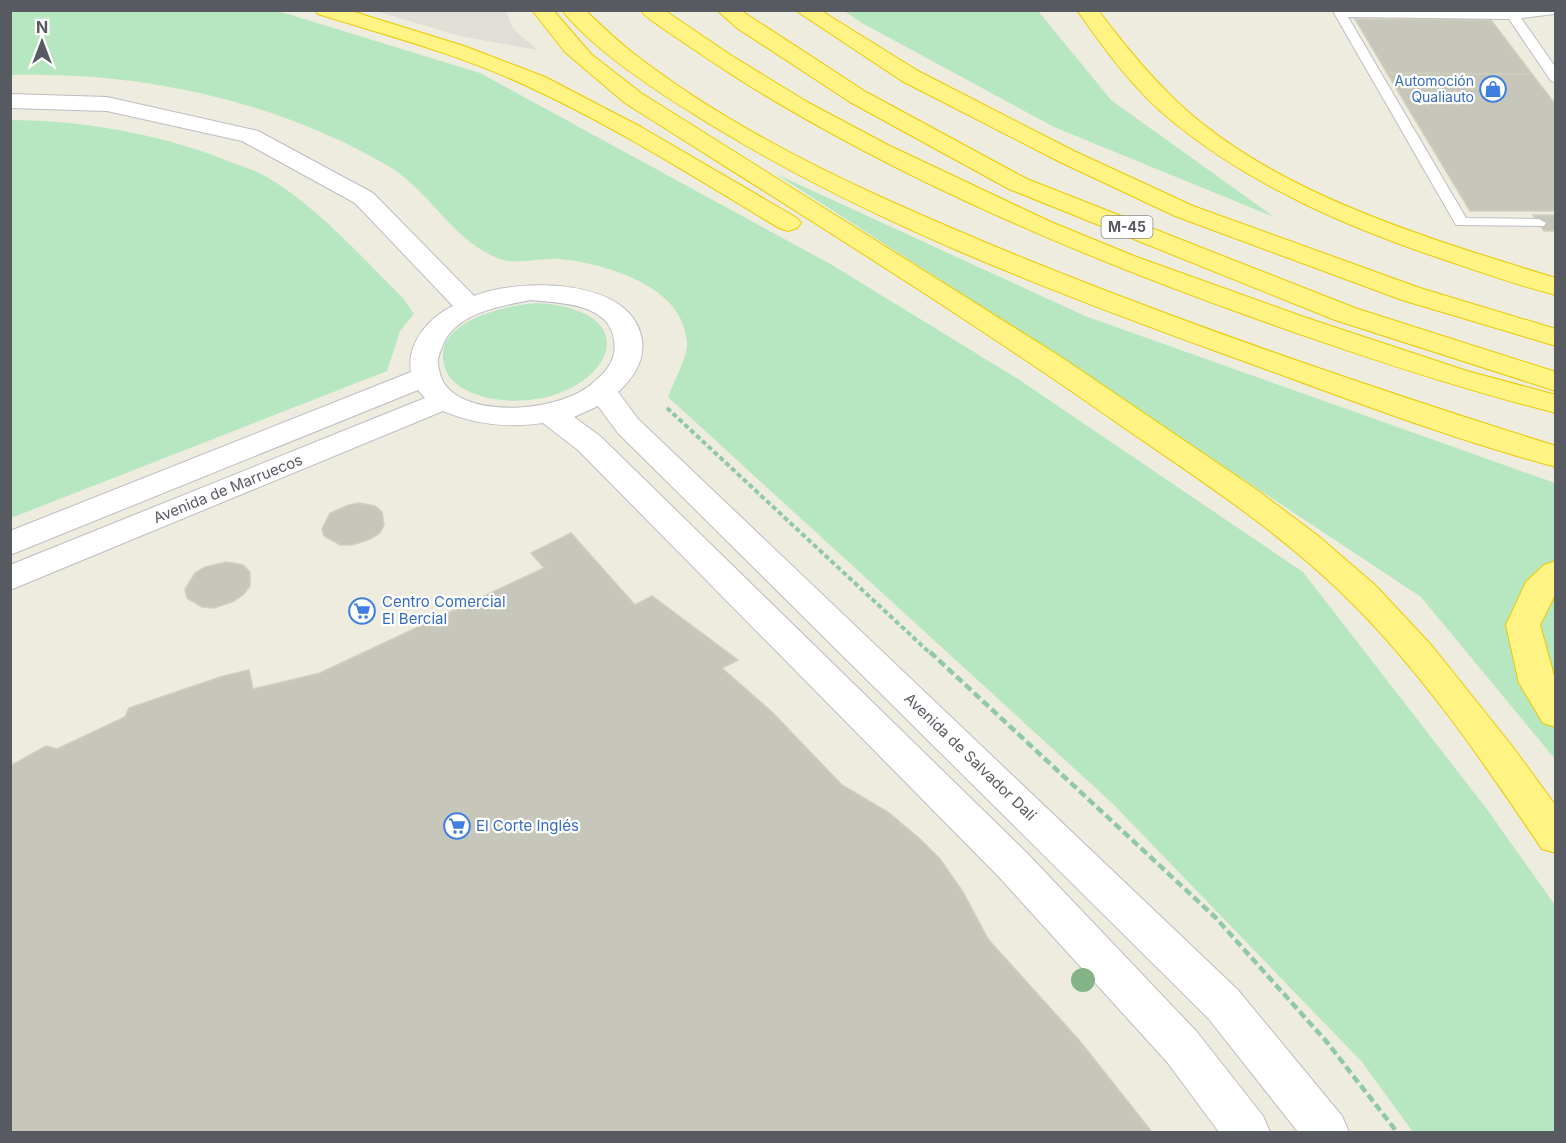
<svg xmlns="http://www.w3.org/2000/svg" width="1566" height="1143" viewBox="0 0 1566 1143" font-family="Inter,sans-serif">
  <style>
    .industrial { fill: #e0ded6 }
    .green { fill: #b7e7c0 }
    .building { fill: #c7c6bb; stroke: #d2cebc; stroke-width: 1.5 }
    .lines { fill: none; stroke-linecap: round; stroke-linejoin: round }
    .service-casing { stroke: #bcbdc4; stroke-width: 2 }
    .minor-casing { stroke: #bcbdc4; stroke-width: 2 }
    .motorway-casing { stroke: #ebc900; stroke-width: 2 }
    .path-far1 { stroke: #90c8a9; stroke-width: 4; stroke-dasharray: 5 3; stroke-linecap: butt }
    .path { stroke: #90c8a9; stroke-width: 4.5; stroke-dasharray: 8 4; stroke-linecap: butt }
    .service { fill: #fff; fill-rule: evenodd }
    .minor { fill: #fff; fill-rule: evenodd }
    .motorway { fill: #fff483; fill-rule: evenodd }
    .tree { fill: #83b387 }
    .labels { text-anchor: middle; stroke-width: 4.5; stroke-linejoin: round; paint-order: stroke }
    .far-shop-label { font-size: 14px; fill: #366cbe; stroke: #fff; text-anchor: end }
    .shield { fill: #fff; stroke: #8a8c90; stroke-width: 1.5 }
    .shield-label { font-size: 14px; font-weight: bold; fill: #585a61 }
    .street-label { font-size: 15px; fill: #585a61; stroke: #fff }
    .shop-label { font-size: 15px; fill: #366cbe; stroke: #fff; text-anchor: start }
  </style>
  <rect width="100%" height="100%" fill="#edecde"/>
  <path class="industrial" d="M375,11H506L514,30L538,50L464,37Z"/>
  <path class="green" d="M10,11H278L480,73L832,265L1018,379L1303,572L1486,808L1555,905V1132H1413L1362,1062L1112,803L668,397C674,381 685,362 687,346C688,341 685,334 684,328C672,283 601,263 560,259C540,257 516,266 497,258C453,240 429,191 390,167C278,101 141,71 11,75Z
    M844,11H1038L1111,100L1274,217L1054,127L862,23Z
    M11,120C83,120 166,135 233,163C244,167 257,171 267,177C319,208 360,256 403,298L414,314L400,331L387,371L11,518Z
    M776,174L1085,316L1555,483V759L1421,597L1012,326Z
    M537,303C667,311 595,419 489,398C472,394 451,386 445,368C429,321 507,305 537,303Z"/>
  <path class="building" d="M1355,19L1491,20L1532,74L1387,73Z
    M1387,73L1532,74L1556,105V211H1470Z
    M1533,215H1556V231H1544Z
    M359,503L375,506L382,512L384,525L380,533L370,539L352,545H340L324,536L322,529L330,513L349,505Z
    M571,533L635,605L652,596L738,660L722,668L772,712L842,785L888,812L920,839L940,859L963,892L988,939L1079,1040L1152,1132H10V766L46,746L57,749L125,717L129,708L220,677L249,670L253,689L320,673L544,568L531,553Z
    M226,562L243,565L250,572V586L244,594L234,601L214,608L202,607L187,598L185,589L195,573L205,567Z"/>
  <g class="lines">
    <g class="service-casing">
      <path id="service" d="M1336,10H1556L1554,14L1521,18L1556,68V82L1551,81L1509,19L1348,17L1466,218L1539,219L1546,223L1544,226L1456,225L1334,13Z"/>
    </g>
    <g class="minor-casing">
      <path id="minor" d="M10,94L107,97L258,131L373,193L474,296C519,278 633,277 642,340C645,361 633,378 618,392L638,419L1238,990L1342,1116L1349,1132H1298L1208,1018L618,433L598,406L574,417L600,436L1027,853L1197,1032L1263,1116L1270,1132H1219L1167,1062L999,877L578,450L543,423C508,428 476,425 443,411L10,590V565L425,398L418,390L10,555V531L411,372C406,344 429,317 453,306L355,203L242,141L107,111L10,108ZM531,300C559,303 610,303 614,340C617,359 608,370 594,382C564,410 484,418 452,392C442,384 440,376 438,364C437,358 440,353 442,347C454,313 500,306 531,300Z"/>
    </g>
    <g class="motorway-casing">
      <path id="motorway" d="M315,10H348L467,47L545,77L641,127L797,218L801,223L797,228L788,231L779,228C697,179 616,127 529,87C461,55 389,36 318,14Z
        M532,10H553L591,54L641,93L1061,357L1257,490L1317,535L1375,585L1432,646L1512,746L1556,806V853L1542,849C1484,763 1425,676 1351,602C1283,534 1202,481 1123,427C961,313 792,209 625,103L565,52Z
        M562,10H585C601,25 616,40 633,53C750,144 892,204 1028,260C1201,330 1378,390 1556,446V467C1451,439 1348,399 1246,362C1057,294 863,221 692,113C652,88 590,47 562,10Z
        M640,10H664L732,56L809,103L888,145L1051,222L1134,256L1304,317L1467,371L1556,395V413C1454,387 1355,354 1257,319C1080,256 908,183 748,85C721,68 695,50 668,32C659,25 647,19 640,10Z
        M717,10H740L866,92L1027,179L1355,308L1556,372V391L1335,320L1009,189L850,102L737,28Z
        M795,10H820L918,71L1074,151L1193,206L1420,288L1556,329V346L1402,300L1175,216L1058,161L902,81Z
        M1077,10H1098C1125,46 1152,79 1185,109C1282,196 1433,240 1556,278V295C1520,286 1486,274 1451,262C1352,229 1254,188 1172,121C1134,90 1105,50 1077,10Z
        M1556,561V593L1540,625L1556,683V727L1543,723L1519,683L1506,625L1526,582L1544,565Z"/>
    </g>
    <path class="path-far1" d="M667,408L931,654"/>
    <path class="path" d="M930,652L1215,917L1326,1041L1397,1132"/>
    <use href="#service" class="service"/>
    <use href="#minor" class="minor"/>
    <use href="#motorway" class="motorway"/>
  </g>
  <circle class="tree" cx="1083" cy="980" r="12"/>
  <defs>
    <g id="shop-ring" transform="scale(1.35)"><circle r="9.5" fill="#fff" stroke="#3f7fe0" stroke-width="1.5"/><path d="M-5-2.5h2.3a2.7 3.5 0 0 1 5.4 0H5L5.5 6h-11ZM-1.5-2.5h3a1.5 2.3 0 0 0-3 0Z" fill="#3f7fe0"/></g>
    <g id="supermarket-ring" transform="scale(1.35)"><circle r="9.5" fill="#fff" stroke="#3f7fe0" stroke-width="1.5"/><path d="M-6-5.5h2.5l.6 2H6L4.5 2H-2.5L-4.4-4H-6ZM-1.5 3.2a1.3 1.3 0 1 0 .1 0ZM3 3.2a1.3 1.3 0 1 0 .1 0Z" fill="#3f7fe0"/></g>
  </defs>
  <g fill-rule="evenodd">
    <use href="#shop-ring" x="1493" y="89"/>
    <use href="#supermarket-ring" x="362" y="611"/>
    <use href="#supermarket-ring" x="457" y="826"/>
  </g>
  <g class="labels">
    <g class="far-shop-label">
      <text x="1474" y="86">Automoción<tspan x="1474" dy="16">Qualiauto</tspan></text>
    </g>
    <rect class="shield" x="1101.5" y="216" width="51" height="22" rx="4.5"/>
    <g class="shield-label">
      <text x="1127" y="232">M-45</text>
    </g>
    <g class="street-label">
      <text transform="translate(228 489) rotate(-22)" y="5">Avenida de Marruecos</text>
      <text transform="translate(970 757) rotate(44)" y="5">Avenida de Salvador Dalí</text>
    </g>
    <g class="shop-label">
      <text x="382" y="607">Centro Comercial<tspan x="382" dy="17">El Bercial</tspan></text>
      <text x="476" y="831">El Corte Inglés</text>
    </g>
  </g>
  <rect width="1566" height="1143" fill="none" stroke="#585a61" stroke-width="24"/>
  <g transform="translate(42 42)" stroke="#ffffff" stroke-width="4.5" paint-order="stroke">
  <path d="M0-4.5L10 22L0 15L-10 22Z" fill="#585a61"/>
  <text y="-9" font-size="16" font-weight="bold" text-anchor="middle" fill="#585a61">N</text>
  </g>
</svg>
